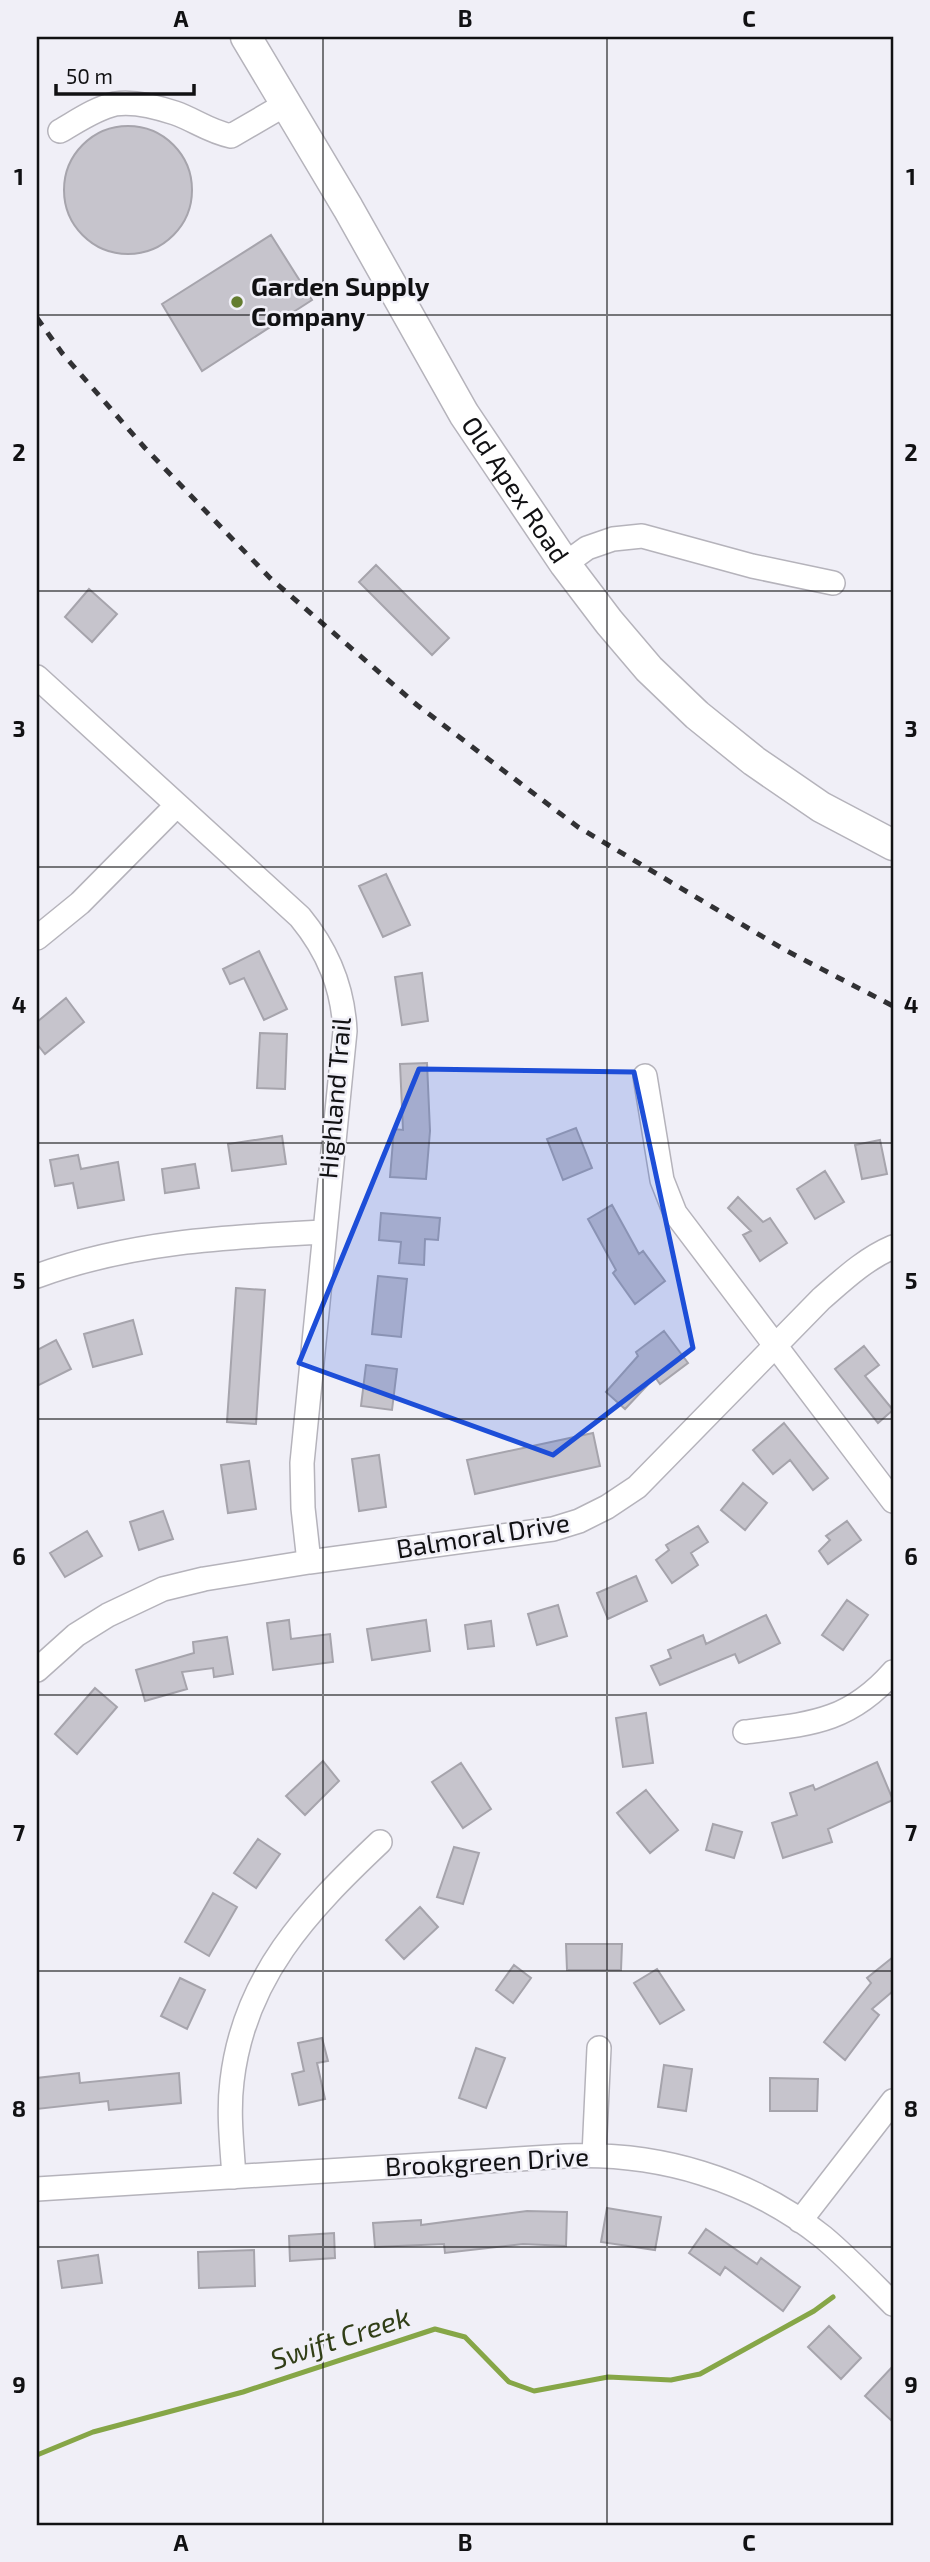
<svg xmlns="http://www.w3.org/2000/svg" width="930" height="2562" viewBox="0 0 930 2562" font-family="'Exo 2',sans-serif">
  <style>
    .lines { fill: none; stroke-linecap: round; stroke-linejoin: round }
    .stream { stroke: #86a647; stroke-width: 5 }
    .building { fill: #c6c4cc; stroke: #a6a4ac; stroke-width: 2 }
    .minor-casing { stroke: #b5b3bb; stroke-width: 26 }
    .major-casing { stroke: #b5b3bb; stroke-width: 33 }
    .minor { stroke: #fff; stroke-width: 23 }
    .major { stroke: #fff; stroke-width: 30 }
    .rail { stroke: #313134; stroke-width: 5; stroke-dasharray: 9 9; stroke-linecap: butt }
    .marked { fill: #1d4ed8; fill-opacity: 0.2; stroke: #1d4ed8; stroke-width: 5; stroke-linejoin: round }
    .grid { fill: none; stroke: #111113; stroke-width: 2; stroke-opacity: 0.55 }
    .poi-dot { fill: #637c2f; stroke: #f0eff7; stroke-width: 2.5 }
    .labels { text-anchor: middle; stroke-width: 5; stroke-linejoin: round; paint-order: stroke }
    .poi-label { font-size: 26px; font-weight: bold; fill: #111113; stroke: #f0eff7; text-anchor: start }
    .street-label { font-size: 26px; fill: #111113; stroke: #f0eff7 }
    .water-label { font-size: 28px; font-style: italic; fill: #313e17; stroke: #f0eff7 }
    .neatline { fill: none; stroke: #111113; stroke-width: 2.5 }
    .grid-label { font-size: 23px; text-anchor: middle; font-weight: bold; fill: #111113 }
  </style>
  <rect width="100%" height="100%" fill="#f0eff7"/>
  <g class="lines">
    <path class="stream" d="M37,2455L93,2432L243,2392L435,2329L465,2337L509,2382L534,2391L608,2377L671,2380L700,2374L814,2311L833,2297"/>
  </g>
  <path class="building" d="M64 190a64 64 0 1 1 128 0a64 64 0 1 1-128 0Z
    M271,235L312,300L202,371L162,304Z
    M376,565L449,638L432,655L359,582Z
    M89,589L117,614L92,642L65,617Z
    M386,874L410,925L383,937L359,886Z
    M259,951L287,1009L264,1020L244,978L230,984L223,969Z
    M422,973L428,1021L402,1025L395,977Z
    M66,998L84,1022L45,1054L37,1044V1022Z
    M260,1033L287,1034L285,1089L257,1088Z
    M427,1063L430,1131L426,1179L390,1177L394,1129L403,1130L400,1064Z
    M576,1128L592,1168L563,1180L547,1139Z
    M282,1136L286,1164L232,1171L228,1144Z
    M880,1140L887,1174L862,1179L855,1145Z
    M78,1155L81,1169L118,1162L124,1200L78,1208L73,1183L55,1186L50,1160Z
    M195,1164L199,1188L165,1193L162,1169Z
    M825,1171L844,1202L815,1219L797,1189Z
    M738,1197L763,1222L770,1218L787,1243L760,1261L743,1235L751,1231L728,1208Z
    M612,1205L639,1254L643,1251L665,1281L635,1304L613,1273L616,1270L588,1219Z
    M381,1213L440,1218L438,1240L425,1239L424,1265L399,1263L401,1242L379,1240Z
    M378,1276L407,1279L401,1337L372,1334Z
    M236,1288L265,1290L256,1424L227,1422Z
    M133,1320L142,1354L93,1367L84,1334Z
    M664,1331L688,1363L660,1384L655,1377L625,1409L606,1392L638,1356L636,1352Z
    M56,1340L71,1369L37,1386V1350Z
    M864,1346L879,1365L865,1376L893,1410L878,1423L835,1369Z
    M366,1365L397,1369L392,1410L361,1406Z
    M784,1423L828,1478L813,1490L790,1460L773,1474L753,1450Z
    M593,1433L600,1466L475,1494L467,1460Z
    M379,1455L386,1507L359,1511L352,1459Z
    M249,1461L256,1509L228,1513L221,1465Z
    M743,1483L767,1503L745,1530L721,1510Z
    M163,1511L173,1539L139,1550L130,1522Z
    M847,1521L861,1540L828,1564L819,1551L830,1540L826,1536Z
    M698,1526L708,1542L691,1553L698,1565L672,1583L656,1560L669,1550L666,1545Z
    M87,1531L102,1556L65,1577L50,1553Z
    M636,1576L647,1601L608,1619L597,1593Z
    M847,1600L868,1615L843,1650L822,1635Z
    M558,1605L567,1636L537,1645L528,1614Z
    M766,1615L780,1643L739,1663L735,1654L660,1685L651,1666L671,1658L668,1650L703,1635L706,1644Z
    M289,1620L291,1639L330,1634L333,1662L273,1670L267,1623Z
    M426,1620L430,1651L372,1660L367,1629Z
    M491,1621L494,1646L468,1649L465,1625Z
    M227,1637L233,1674L214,1677L213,1668L182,1672L187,1689L145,1701L136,1670L194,1653L193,1642Z
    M95,1688L117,1707L77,1754L55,1734Z
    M646,1713L653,1763L623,1767L616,1718Z
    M323,1761L339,1781L305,1815L286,1796Z
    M877,1762L893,1800L828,1829L832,1842L783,1858L772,1823L797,1815L790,1793L813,1785L815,1790Z
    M461,1763L491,1809L463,1828L432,1782Z
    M646,1790L678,1830L650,1853L617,1813Z
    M713,1824L742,1832L734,1858L706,1850Z
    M258,1839L280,1854L256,1888L234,1873Z
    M454,1847L479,1853L463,1904L437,1897Z
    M213,1893L237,1907L209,1956L185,1942Z
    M420,1907L438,1927L404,1959L386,1940Z
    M566,1944H622L621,1970H567Z
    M893,1957V1991L872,2009L879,2015L845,2060L824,2042L871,1983L867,1978Z
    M514,1965L531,1978L513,2003L496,1990Z
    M657,1969L684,2010L660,2024L634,1983Z
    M180,1978L205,1990L187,2029L161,2016Z
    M322,2038L328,2061L317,2063L325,2099L299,2105L292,2074L304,2071L298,2043Z
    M476,2048L505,2058L486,2108L459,2098Z
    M664,2065L692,2069L686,2111L658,2107Z
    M79,2073L80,2083L179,2073L181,2103L109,2110L108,2101L37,2109V2078Z
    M770,2078L818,2079L817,2111H770Z
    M607,2208L661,2217L655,2250L601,2242Z
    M527,2211L567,2212L566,2246L523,2244L445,2253L444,2244L375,2247L373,2223L421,2220V2225Z
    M706,2229L757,2264L761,2258L800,2287L783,2311L725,2267L720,2275L689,2253Z
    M334,2233L335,2258L290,2261L289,2236Z
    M254,2250L255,2286L199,2288L198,2252Z
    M98,2255L102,2283L62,2288L58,2261Z
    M829,2326L861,2358L841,2379L808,2347Z
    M893,2366V2422L865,2396Z"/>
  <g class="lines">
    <g class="minor-casing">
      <path id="minor" d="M60,131C76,122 96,108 115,104C133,101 157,107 175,113C195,120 208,131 231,136L286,104
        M565,564L587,548L613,539L642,536L752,566L833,583
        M37,677L300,917C328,951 343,987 345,1031L302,1463L303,1508L309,1562
        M37,938L80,903L177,805
        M645,1076L662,1180L675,1213L893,1501
        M37,1276C129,1242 226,1237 323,1232
        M37,1670L76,1635L108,1615L163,1589L204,1579L309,1562L553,1529L579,1521L607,1507L637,1487L821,1299C844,1279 865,1259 893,1247
        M745,1732C809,1724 848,1723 893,1672
        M594,2155L599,2048
        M234,2177C232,2145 228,2113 232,2081C244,1977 307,1911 380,1842
        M37,2189L566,2156C658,2152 751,2179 823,2237C848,2258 870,2281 893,2304
        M800,2221L893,2101"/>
    </g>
    <g class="major-casing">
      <g id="major">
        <path id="s1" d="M246,37L348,208L464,414L565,564L609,622L649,669L697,715L754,761L821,807L893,845"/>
      </g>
    </g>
    <use href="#minor" class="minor"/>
    <use href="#major" class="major"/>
    <path class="rail" d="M37,318L62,353L145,448L270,578L417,705L578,827L785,950L893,1006"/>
  </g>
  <path class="marked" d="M419,1069L634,1072L693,1348L553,1455L299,1363Z"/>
  <path class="grid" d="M323,37V2525M607,37V2525M37,315H893M37,591H893M37,867H893M37,1143H893M37,1419H893M37,1695H893M37,1971H893M37,2247H893"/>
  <circle class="poi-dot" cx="237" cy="302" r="7"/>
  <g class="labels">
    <g class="poi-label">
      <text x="251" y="296">Garden Supply<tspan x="251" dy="30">Company</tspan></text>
    </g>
    <g class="street-label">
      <text dy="9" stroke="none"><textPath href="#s1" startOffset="527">Old Apex Road</textPath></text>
      <text transform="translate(335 1098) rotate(-85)" y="9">Highland Trail</text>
      <text transform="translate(483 1536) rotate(-9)" y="9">Balmoral Drive</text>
      <text transform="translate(487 2162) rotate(-3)" y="9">Brookgreen Drive</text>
    </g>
    <g class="water-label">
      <text transform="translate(340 2338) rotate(-18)" y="10">Swift Creek</text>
    </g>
  </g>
  <rect width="930" height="2562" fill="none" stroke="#f0eff7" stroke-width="77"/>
  <path d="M56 84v10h138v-10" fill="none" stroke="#111113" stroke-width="3.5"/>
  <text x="66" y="84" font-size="21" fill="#111113" stroke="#f0eff7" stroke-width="5" paint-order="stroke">50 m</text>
  <rect x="38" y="38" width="854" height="2486" class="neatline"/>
  <g class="grid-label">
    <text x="181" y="27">A</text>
    <text x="465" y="27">B</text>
    <text x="749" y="27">C</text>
    <text x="19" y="185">1</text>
    <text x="911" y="185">1</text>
    <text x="19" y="461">2</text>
    <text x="911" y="461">2</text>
    <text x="19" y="737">3</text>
    <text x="911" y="737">3</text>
    <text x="19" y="1013">4</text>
    <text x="911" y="1013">4</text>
    <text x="19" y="1289">5</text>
    <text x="911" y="1289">5</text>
    <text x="19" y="1565">6</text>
    <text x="911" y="1565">6</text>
    <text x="19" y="1841">7</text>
    <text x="911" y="1841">7</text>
    <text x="19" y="2117">8</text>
    <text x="911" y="2117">8</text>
    <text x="19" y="2393">9</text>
    <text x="911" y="2393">9</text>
    <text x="181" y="2551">A</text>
    <text x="465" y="2551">B</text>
    <text x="749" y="2551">C</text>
  </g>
</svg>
